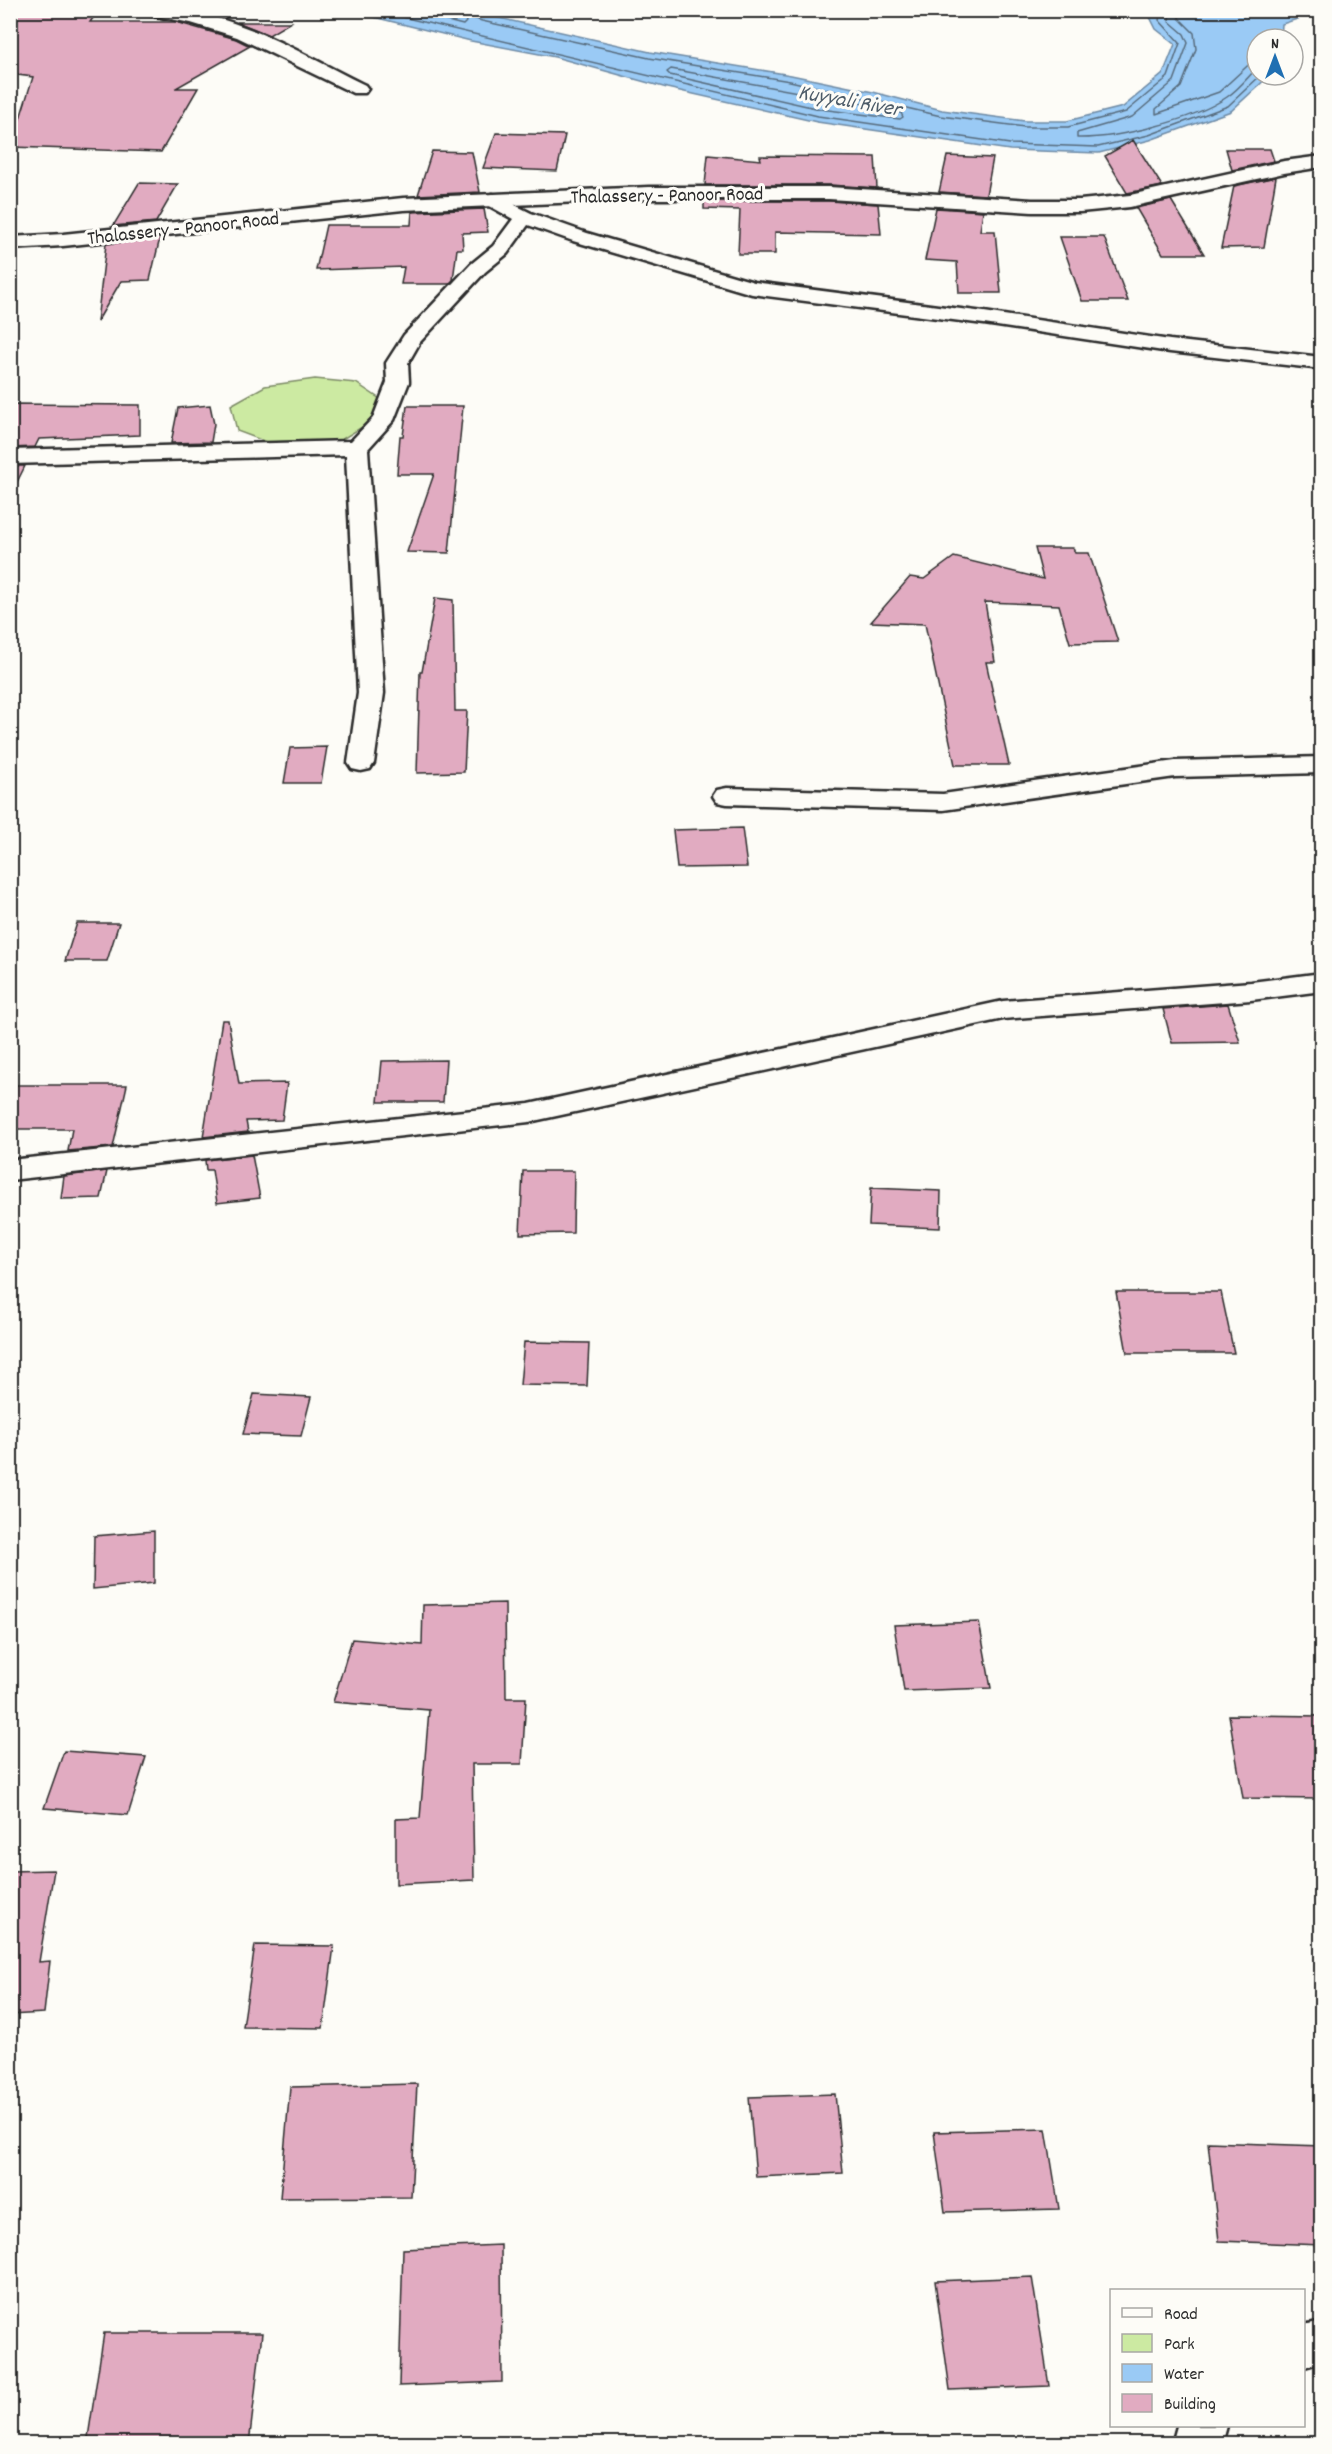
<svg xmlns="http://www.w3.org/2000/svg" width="1332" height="2454" viewBox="0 0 1332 2454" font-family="Dekko,sans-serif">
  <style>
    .green { fill: #cceaa2; stroke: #7c8a66; stroke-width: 1.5 }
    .water { fill: #9acaf5; stroke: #6e8aa4; stroke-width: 1.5 }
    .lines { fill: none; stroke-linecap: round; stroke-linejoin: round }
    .shore { stroke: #576b7c; stroke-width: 1.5 }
    .building { fill: #e1abc1; stroke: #2b2b2b; stroke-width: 1.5 }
    .minor-casing { stroke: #2b2b2b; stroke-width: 5 }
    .secondary-casing { stroke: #2b2b2b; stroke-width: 5 }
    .minor { fill: #fdfcf7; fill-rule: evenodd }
    .secondary { fill: #fdfcf7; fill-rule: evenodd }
    .labels { text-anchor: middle; stroke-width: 6; stroke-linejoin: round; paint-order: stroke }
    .far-street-label { font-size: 20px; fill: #2b2b2b; stroke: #fdfcf7 }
    .far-water-label { font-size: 22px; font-style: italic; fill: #4c5b68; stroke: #fdfcf7 }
  </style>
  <rect width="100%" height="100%" fill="#fdfcf7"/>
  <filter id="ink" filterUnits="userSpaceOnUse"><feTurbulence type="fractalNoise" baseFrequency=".0167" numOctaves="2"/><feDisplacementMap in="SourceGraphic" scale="12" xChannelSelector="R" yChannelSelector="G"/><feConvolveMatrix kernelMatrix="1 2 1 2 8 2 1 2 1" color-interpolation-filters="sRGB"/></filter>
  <g filter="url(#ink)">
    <path class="green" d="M315,379L356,383L383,401L367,424L336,443L280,447L237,431L231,405L265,386Z"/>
    <path class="water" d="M349,11H468L650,52L791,75L873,92L942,110L1025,121H1067L1123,107L1163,74L1175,44L1156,29L1150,17L1160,11H1322L1282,24L1281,39H1257V75H1270L1231,111L1150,140L1099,153L1010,150L817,122L667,88L555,57L471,41Z"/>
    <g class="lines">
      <path class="shore" d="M373,10L818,116L1010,144L1098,147L1149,135L1228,106L1261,75
        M404,10L463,25L466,22L463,10
        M471,10L473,18L482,21L649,58L790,81L941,116L1025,127H1068L1126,112L1168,77L1180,43L1159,20L1162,10
        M1170,10L1169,21L1184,34L1188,43L1174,81L1132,117L1077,133V138C1117,139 1194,120 1227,97C1239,89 1247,78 1257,68
        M1179,10V18L1194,33L1196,49L1181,87L1156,109V114L1219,92L1257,57
        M671,69L870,105L901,113L903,117L900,119L820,109L670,75L667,72Z"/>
    </g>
    <path class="building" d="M10,11L97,13L90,22H176L236,39L250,46L176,88H198L161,152L11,147L33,77L10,74Z
      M237,22H291L269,35Z
      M496,133L565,135L557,171L483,168Z
      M1133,140L1162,186L1127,193L1105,156Z
      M1226,149H1270L1274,161L1232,170Z
      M432,151L472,152L480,192L418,195Z
      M708,155L761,160L760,156L875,157L877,188L829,185H705Z
      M947,156L993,158L986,195L939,192Z
      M1276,177L1264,247L1221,248L1234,186Z
      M139,183L178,184L156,222L113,226Z
      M1171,200L1204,254H1163L1136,208Z
      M704,201H829L878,204L881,234L775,232V254H738L740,210L704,209Z
      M936,208L983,211L980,231H995L1001,293H959L957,262L925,260Z
      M484,209L488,232L462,233L463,249H457L453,280L449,284H401L404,267L316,270L326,225H411L412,212Z
      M1060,237H1104L1128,301H1082Z
      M160,238L150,280L121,281L97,322L106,244Z
      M10,404L140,405V435L39,439L35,447L10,448Z
      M210,405L214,424L211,442L171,443L178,408Z
      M407,406H463L449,553L407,552L434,474H397L400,436H403Z
      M10,466H25L10,496Z
      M1035,548H1073L1075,553H1089L1118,642L1070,643L1059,605L985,602L995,662H986L1009,765H955L925,624L871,622L910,577L924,579L954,557L1043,579Z
      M435,598L453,600L455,711H467L464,772L417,773L420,672H422Z
      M327,747L321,783H284L290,748Z
      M742,828L747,867L677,868L673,830Z
      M77,923H119L107,961H65Z
      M1228,1004L1240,1042L1172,1043L1163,1009Z
      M222,1020H228L239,1084L287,1083L282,1120L246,1121L248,1132L203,1137Z
      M446,1060L443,1102H378L382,1061Z
      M10,1085H127L113,1147L68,1151L72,1129H10Z
      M252,1155L260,1198L217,1203L212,1170H206L205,1160Z
      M107,1171L101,1198L61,1199L64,1176Z
      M523,1171H574L573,1233L520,1234Z
      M871,1188L941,1191L940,1228L869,1225Z
      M1116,1292H1221L1234,1353H1127Z
      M524,1342L589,1343L587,1386L520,1385Z
      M254,1394L311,1397L301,1436L243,1434Z
      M154,1531V1583L93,1589L94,1536Z
      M505,1603L506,1698H526L522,1764H472L474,1880L396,1884V1819L420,1818L429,1710L333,1702L352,1639L422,1645L423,1605Z
      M979,1622L991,1688L904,1691L894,1625Z
      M1229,1715L1322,1716V1799L1243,1798Z
      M64,1751L146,1757L128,1815L44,1808Z
      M54,1870L39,1962L50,1961L44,2013L10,2015V1871Z
      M255,1945L334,1946L323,2028L243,2027Z
      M417,2084L411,2197L280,2198L290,2087Z
      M835,2094L843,2173L756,2177L749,2097Z
      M1046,2129L1059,2209L945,2212L934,2132Z
      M1208,2142L1322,2146V2245L1219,2241Z
      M501,2245L502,2382L399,2386L403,2249Z
      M1032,2277L1049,2386L950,2390L935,2281Z
      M104,2333H262L249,2444H87Z"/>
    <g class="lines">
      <g class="minor-casing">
        <path id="minor" d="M139,10C153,10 167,9 181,11C246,18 307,57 365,85L368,89L365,93H353L237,37L191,23L141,13Z
          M493,194L531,213L587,233L754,282L984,312L1170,340L1322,357V369L1170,352L984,324L752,294L573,241L528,225L507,254L485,272L420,342L408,363L409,382L394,420L368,449L384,693L374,763L370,769L361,771L352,769L348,763L358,693L346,455L10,464V450L351,441L373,418L387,382L386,363L404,335L471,264L493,246L513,219L486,204L483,200L486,196Z
          M1322,757V773L1175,777L943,810L727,804L717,802L713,796L717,790L727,788L943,794L1175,761Z
          M1322,973V991L1251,1000L1003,1019L529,1122L10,1180V1160L529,1104L1003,1001L1251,982Z
          M1322,2321V2362L1304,2367V2325Z
          M1177,2426H1227L1222,2444H1172Z"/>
      </g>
      <g class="secondary-casing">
        <path id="secondary" d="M1322,156V167L1284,173L1130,207L1080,212H1032L829,199H649L403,210L63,246L10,249V237L63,234L403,198L649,187H829L1032,200H1080L1130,195L1284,161Z"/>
      </g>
      <use href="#minor" class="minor"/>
      <use href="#secondary" class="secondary"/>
    </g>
  </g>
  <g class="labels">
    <g class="far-street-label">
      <text transform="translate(667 194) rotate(-1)" y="7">Thalassery - Panoor Road</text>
      <text transform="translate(183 227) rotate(-6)" y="7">Thalassery - Panoor Road</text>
    </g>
    <g class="far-water-label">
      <text transform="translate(850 99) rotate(10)" y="8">Kuyyali River</text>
    </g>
  </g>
  <rect width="1332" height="2454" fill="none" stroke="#fdfcf7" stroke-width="36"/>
  <rect x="18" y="18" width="1296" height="2418" fill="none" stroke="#2b2b2b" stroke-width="2" filter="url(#ink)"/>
  <rect x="1110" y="2289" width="195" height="138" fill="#fdfcf7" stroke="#a9a8a5" stroke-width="1.5"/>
  <rect x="1122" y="2308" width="30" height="9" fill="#fdfcf7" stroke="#a9a8a5" stroke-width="1.5"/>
  <text x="1164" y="2319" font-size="18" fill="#2b2b2b">Road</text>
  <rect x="1122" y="2334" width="30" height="18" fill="#cceaa2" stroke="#a9a8a5" stroke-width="1.5"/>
  <text x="1164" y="2349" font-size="18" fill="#2b2b2b">Park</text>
  <rect x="1122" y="2364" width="30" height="18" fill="#9acaf5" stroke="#a9a8a5" stroke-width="1.5"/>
  <text x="1164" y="2379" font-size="18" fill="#2b2b2b">Water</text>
  <rect x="1122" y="2394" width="30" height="18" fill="#e1abc1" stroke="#a9a8a5" stroke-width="1.5"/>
  <text x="1164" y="2409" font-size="18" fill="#2b2b2b">Building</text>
  <g transform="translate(1275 57)"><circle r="28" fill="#fdfcf7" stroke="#a9a8a5" stroke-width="1.5"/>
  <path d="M0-4.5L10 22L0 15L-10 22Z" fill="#1f6fb2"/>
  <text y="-9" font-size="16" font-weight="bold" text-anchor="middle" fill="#2b2b2b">N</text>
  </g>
</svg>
